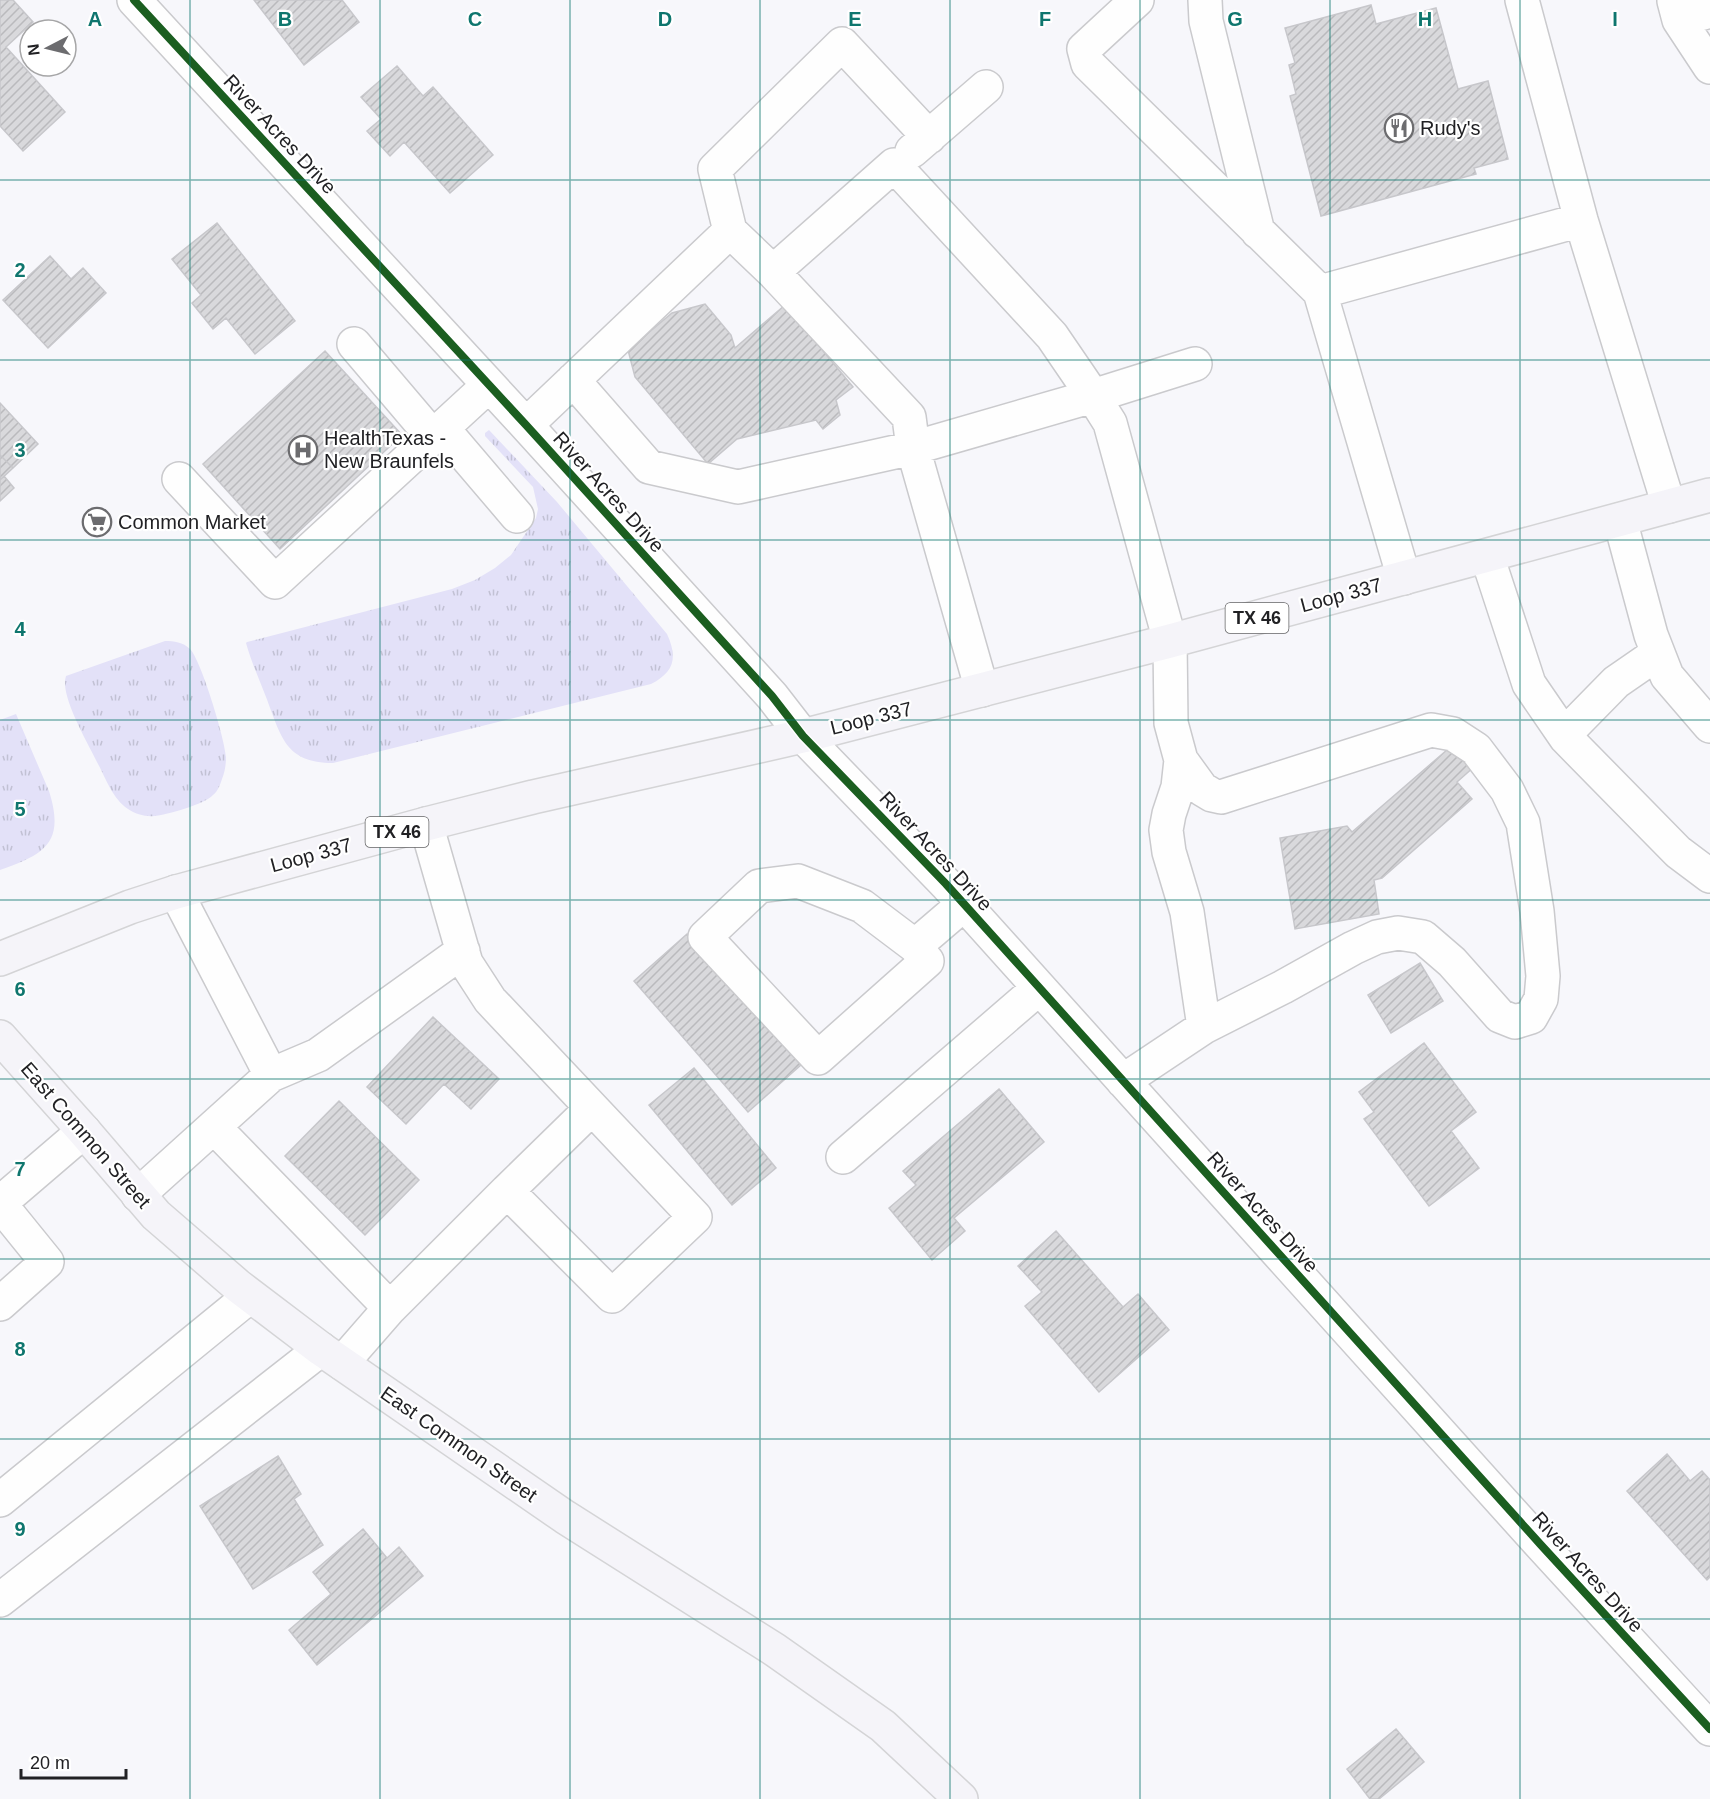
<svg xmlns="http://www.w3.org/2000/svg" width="1710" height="1799" viewBox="0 0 1710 1799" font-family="Helvetica,sans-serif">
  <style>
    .grass { fill: url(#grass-tufts) }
    .building { fill: url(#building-hatch); stroke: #c7c7cb; stroke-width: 1.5 }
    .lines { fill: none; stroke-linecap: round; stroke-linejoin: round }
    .minor-casing { stroke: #cacacd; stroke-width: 36 }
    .major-casing { stroke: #d4d4d6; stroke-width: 36 }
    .minor { stroke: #fefefe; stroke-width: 33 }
    .major { stroke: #f5f4f9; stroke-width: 33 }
    .cycleway-casing { stroke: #fff; stroke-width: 11 }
    .cycleway { stroke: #1b5e20; stroke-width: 8 }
    .grid { fill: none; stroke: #0f766e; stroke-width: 1.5; stroke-opacity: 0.55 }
    .labels { text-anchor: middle; stroke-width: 4.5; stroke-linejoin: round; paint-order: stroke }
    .shield { fill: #fff; stroke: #646466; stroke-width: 1.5 }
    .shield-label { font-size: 18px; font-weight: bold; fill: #212124 }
    .poi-label { font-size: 20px; fill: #212124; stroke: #fff; text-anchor: start }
    .street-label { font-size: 20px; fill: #212124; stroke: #fff }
    .grid-label { font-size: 20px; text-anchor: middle; font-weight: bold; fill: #0f766e; stroke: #fff; stroke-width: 4.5; stroke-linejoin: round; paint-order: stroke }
  </style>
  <defs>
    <pattern id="grass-tufts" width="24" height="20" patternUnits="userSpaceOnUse" patternTransform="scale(1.5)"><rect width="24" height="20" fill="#e3e1f8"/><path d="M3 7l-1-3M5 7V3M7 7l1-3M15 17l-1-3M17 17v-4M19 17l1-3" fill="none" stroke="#c2c1d4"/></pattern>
    <pattern id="building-hatch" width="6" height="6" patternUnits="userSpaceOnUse" patternTransform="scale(1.5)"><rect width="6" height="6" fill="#d9d9dc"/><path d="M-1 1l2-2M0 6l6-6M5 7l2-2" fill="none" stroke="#bababd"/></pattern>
  </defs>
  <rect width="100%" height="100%" fill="#f7f7fb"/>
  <path class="grass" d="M489,430L557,502L667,634C678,658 674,672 651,684L333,763C285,763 281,736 266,697C259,679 251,661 246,643L247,642L452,589L475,580L495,568L511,555L536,518L538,509L533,487L485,436V433Z
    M165,641C174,641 183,642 190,649C201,660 225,739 226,757C226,764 225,772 222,779C220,785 218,791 213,795C205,804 167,815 154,816C146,817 135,814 128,809C113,799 106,779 98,764C89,745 59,695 66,676Z
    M16,714L49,791C65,842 46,854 0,870V720Z"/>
  <path class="building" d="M0,0H13L33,22L6,47L65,112L23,151L0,126Z
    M254,0H342L359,22L304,65Z
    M1371,5L1376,24L1436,8L1458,89L1488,81L1508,159L1474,168L1476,174L1321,216L1290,96L1296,94L1289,65L1295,63L1285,28Z
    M397,66L423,96L433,87L493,155L450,193L404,142L390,156L367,131L381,119L361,97Z
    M217,223L295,321L255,354L226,318L213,329L192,303L201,295L172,259Z
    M50,256L71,279L83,268L106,293L48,348L3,300Z
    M705,304L731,335L735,348L785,305L853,387L836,400L840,415L823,429L816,420L737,439L708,464L635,377L628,350L672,313Z
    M325,351L402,435L280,549L203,464Z
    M0,403L38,444L13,468L0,455Z
    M0,455L13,468L0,480Z
    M4,476L14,488L0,501V480Z
    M1455,743L1475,766L1457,782L1472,799L1382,878L1374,880L1379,914L1295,929L1280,838L1347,826L1352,832Z
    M687,934L801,1065L748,1112L634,981Z
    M1420,963L1443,1001L1391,1033L1368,995Z
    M433,1017L499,1079L471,1109L444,1084L406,1124L367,1087Z
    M1424,1043L1476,1112L1451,1131L1479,1168L1429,1206L1364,1119L1374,1112L1359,1092Z
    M694,1068L776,1168L732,1205L649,1105Z
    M999,1089L1044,1142L954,1218L965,1231L932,1260L889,1208L916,1185L903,1171Z
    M339,1101L419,1180L365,1235L285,1156Z
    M1056,1231L1123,1307L1138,1294L1169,1330L1099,1392L1025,1306L1042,1292L1018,1266Z
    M1667,1454L1690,1481L1702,1471L1710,1480V1577L1707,1580L1627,1491Z
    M278,1456L301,1494L294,1499L323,1545L253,1589L200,1506Z
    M363,1529L387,1558L399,1547L423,1576L317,1665L289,1630L331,1594L313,1572Z
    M1396,1729L1424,1762L1379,1799H1370L1347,1769Z"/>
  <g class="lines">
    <g class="minor-casing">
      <path id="minor" d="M134,0L526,425L772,696L803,736L946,884L1541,1545L1710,1729
        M1137,0L1084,49L1088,64L1320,292L1404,578
        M1205,0L1206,21L1258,232
        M1522,0L1581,220L1669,506
        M1674,1L1679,20L1710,11
        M1679,20L1710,67
        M912,151L986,87
        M730,231L715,169L842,44L929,137
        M773,272L909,417L913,448L982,690
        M1320,292L1581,220
        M354,344L433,437
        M573,380L649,467L738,487L913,448L1093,396L1195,364
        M526,425L730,231L773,272L894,165L1052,336L1093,396L1110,423L1170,641L1171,723L1181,760L1202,789L1212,795L1221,797L1431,730L1453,734L1476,749L1507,790L1523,823L1537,911L1543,976L1541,999L1531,1017L1515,1022L1500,1016L1452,962L1423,937L1398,933L1377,937L1353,948L1283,987L1204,1027L1123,1081
        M442,428L517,516
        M179,479L275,582L489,385
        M1620,520L1651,635L1667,676L1710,726
        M1487,556L1529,684L1566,738L1678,852L1710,876
        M1564,735L1616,682L1658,653
        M1181,760L1178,787L1169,814L1166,830L1169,852L1187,912L1204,1027
        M915,946L927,961L818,1058L705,937L759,886L798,881L862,906L915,946L964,904
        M271,1075L318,1055L463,951
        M214,1127L390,1308
        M843,1157L1039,988
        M507,1191L592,1108
        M138,1195L271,1075L176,892
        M0,1203L84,1131
        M0,1204L47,1262L0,1304
        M342,1363L390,1308L507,1191L612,1296L695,1217L490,1000L466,963L426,824
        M0,1500L250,1296
        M0,1600L321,1349"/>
    </g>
    <g class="major-casing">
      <path id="major" d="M0,959L130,907L176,892L426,824L533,797L803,736L1170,641L1710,495
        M0,1037L84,1131L156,1215L238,1286L321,1349L565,1517L775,1650L883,1726L961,1799"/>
    </g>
    <use href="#minor" class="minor"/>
    <use href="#major" class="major"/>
    <g class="cycleway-casing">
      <path id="cycleway" d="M134,0L526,425L772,696L803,736L946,884L1541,1545L1710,1729"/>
    </g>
    <use href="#cycleway" class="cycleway"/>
  </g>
  <path class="grid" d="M190,0V1799M380,0V1799M570,0V1799M760,0V1799M950,0V1799M1140,0V1799M1330,0V1799M1520,0V1799M0,180H1710M0,360H1710M0,540H1710M0,720H1710M0,900H1710M0,1079H1710M0,1259H1710M0,1439H1710M0,1619H1710"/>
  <defs>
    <g id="restaurant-ring" transform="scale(1.5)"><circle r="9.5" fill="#fff" stroke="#6c6c6f" stroke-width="1.5"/><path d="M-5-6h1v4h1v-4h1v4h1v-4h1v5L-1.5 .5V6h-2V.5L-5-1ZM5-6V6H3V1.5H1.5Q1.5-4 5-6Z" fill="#6c6c6f"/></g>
    <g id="hospital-ring" transform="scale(1.5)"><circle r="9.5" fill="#fff" stroke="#6c6c6f" stroke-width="1.5"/><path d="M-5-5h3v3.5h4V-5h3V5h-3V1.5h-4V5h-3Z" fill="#6c6c6f"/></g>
    <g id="supermarket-ring" transform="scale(1.5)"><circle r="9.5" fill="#fff" stroke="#6c6c6f" stroke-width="1.5"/><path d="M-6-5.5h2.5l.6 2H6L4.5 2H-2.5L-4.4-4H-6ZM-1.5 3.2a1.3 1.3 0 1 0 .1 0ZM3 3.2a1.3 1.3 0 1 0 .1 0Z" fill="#6c6c6f"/></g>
  </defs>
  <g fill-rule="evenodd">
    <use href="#restaurant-ring" x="1399" y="128"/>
    <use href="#hospital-ring" x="303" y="450"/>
    <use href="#supermarket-ring" x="97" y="522"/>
  </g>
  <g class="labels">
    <g class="shield">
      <rect x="1225.5" y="603" width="63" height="30" rx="4.5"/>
      <rect x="365.5" y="817" width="63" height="30" rx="4.5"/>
    </g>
    <g class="shield-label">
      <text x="1257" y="624">TX 46</text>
      <text x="397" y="838">TX 46</text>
    </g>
    <g class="poi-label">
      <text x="1420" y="135">Rudy's</text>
      <text x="324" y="445">HealthTexas -<tspan x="324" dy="23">New Braunfels</tspan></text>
      <text x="118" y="529">Common Market</text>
    </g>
    <g class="street-label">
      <text transform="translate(280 134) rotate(47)" y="7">River Acres Drive</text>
      <text transform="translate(609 492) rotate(48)" y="7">River Acres Drive</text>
      <text transform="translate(1341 595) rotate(-15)" y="7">Loop 337</text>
      <text transform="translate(871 718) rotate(-14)" y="7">Loop 337</text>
      <text transform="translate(936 851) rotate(47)" y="7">River Acres Drive</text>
      <text transform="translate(311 855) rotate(-15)" y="7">Loop 337</text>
      <text transform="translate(86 1135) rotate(49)" y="7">East Common Street</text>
      <text transform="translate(1263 1212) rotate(48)" y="7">River Acres Drive</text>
      <text transform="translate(459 1444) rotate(35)" y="7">East Common Street</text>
      <text transform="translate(1588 1572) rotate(48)" y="7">River Acres Drive</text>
    </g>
  </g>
  <g class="grid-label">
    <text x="95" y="26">A</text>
    <text x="285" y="26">B</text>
    <text x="475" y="26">C</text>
    <text x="665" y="26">D</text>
    <text x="855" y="26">E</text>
    <text x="1045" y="26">F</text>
    <text x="1235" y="26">G</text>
    <text x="1425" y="26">H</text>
    <text x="1615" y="26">I</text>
    <text x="20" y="277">2</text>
    <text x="20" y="457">3</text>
    <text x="20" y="636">4</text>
    <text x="20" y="816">5</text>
    <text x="20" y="996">6</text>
    <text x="20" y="1176">7</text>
    <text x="20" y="1356">8</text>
    <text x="20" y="1536">9</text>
  </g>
  <g transform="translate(48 48) rotate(263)"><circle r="28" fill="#ffffff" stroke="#a6a6a7" stroke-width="1.5"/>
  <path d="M0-4.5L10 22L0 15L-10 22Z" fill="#6c6c6f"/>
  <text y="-9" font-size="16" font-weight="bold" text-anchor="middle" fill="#212124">N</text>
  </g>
  <path d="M21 1769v9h105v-9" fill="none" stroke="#212124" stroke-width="3"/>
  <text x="30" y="1769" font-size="18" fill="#212124" stroke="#ffffff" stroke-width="4.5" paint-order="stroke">20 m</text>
</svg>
